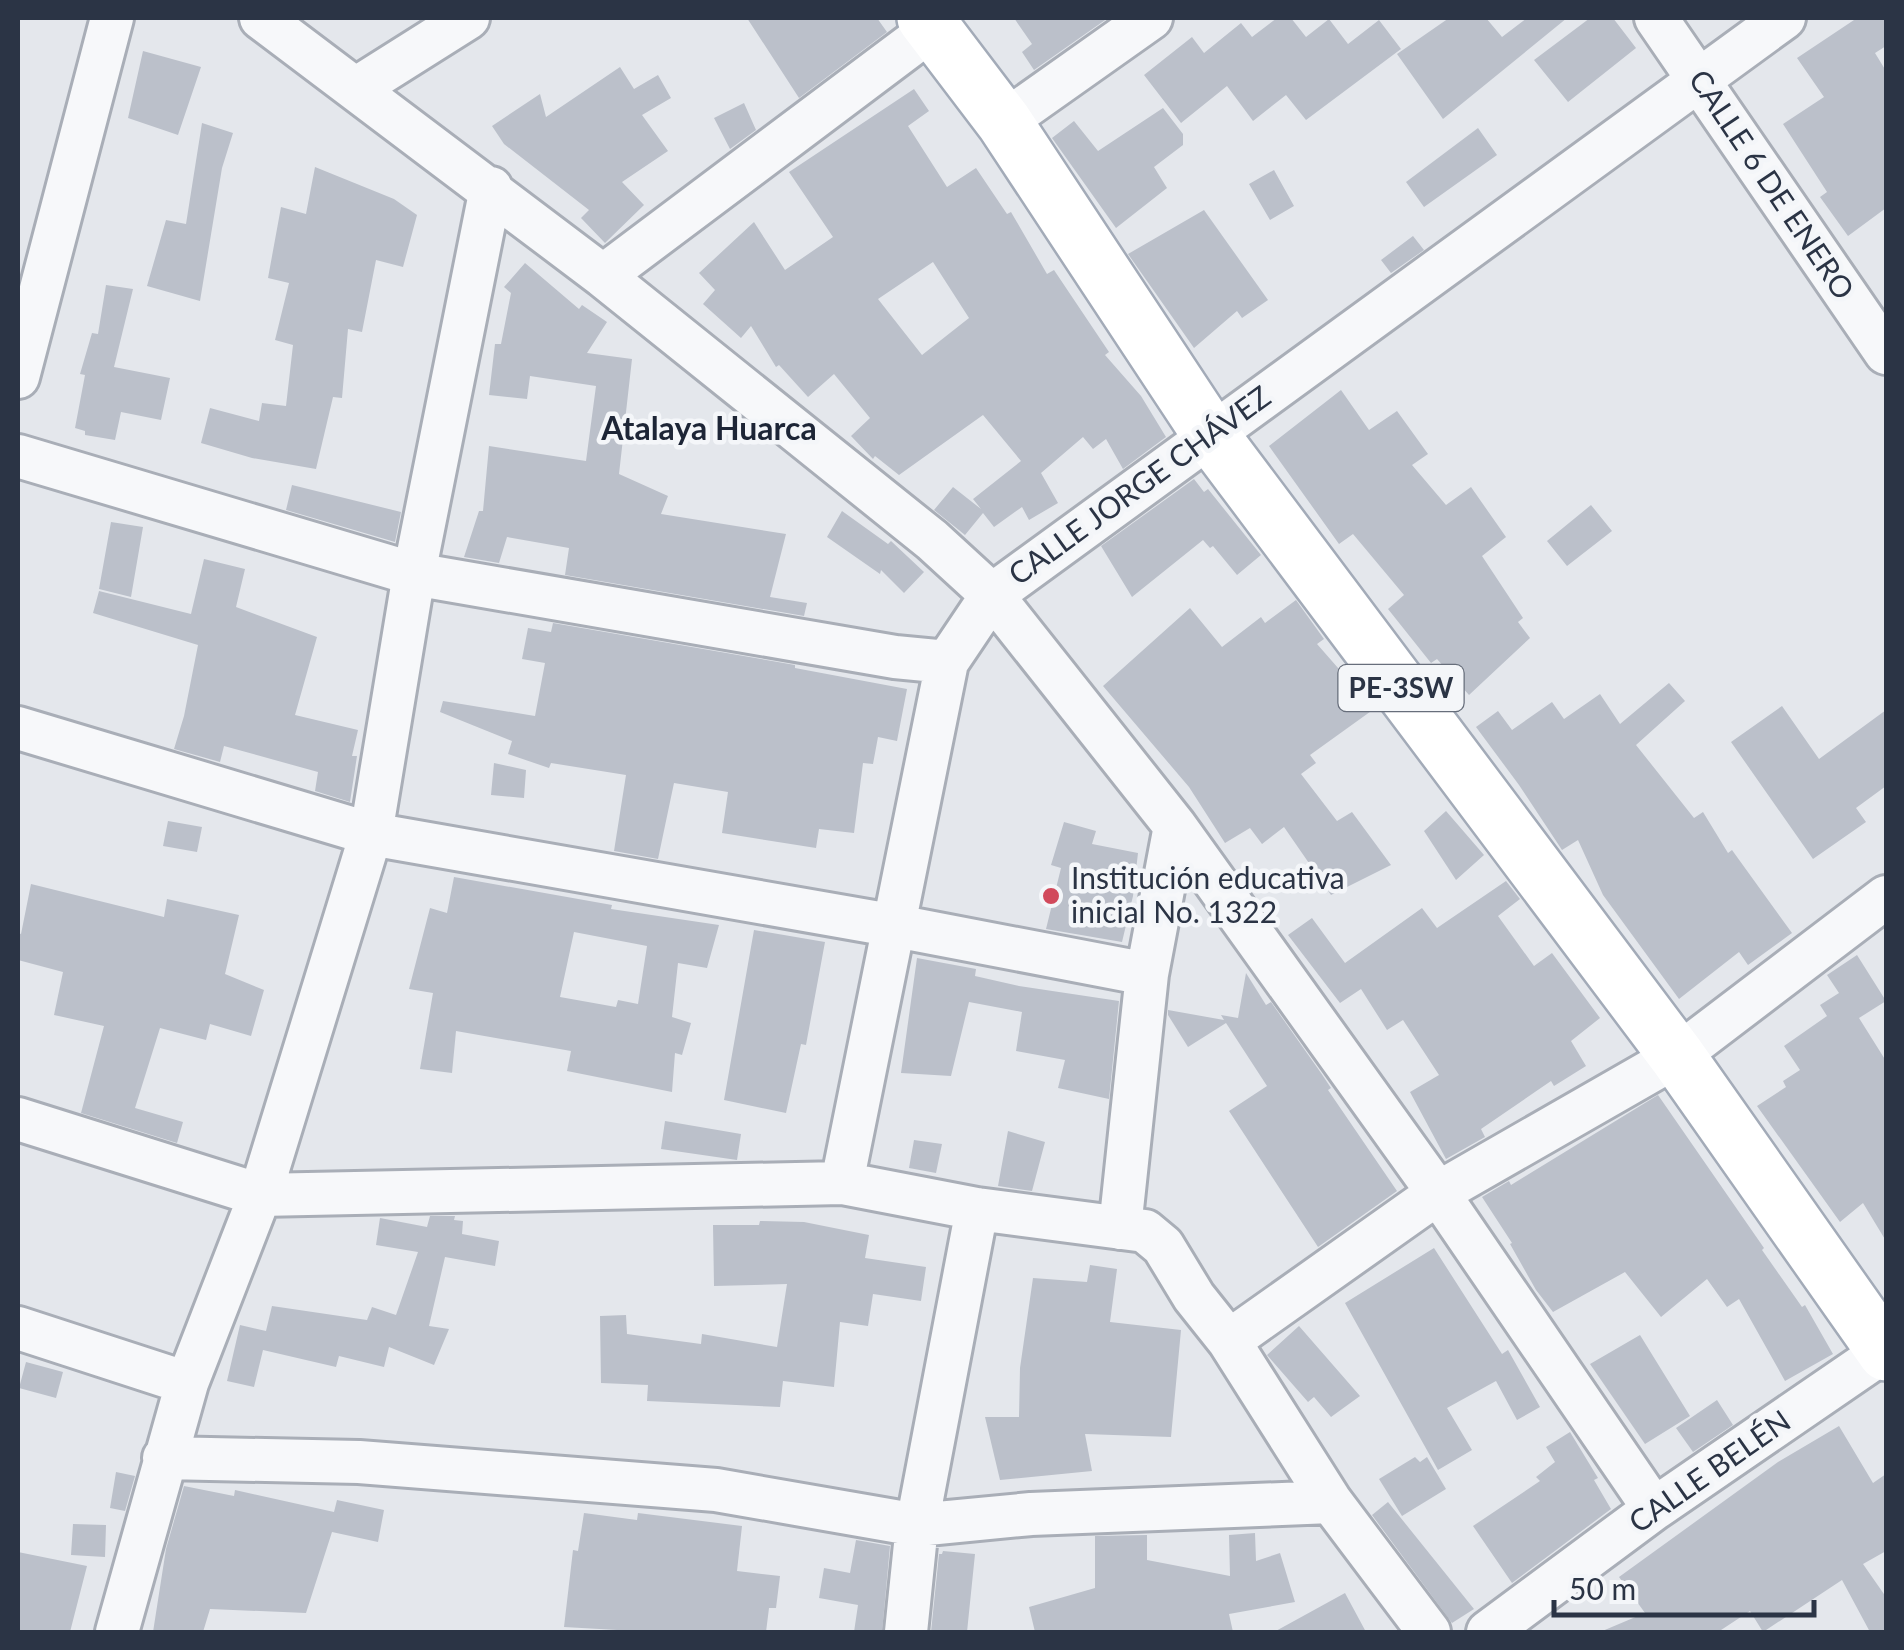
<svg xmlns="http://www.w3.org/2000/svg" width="1904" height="1650" viewBox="0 0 1904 1650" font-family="Lato,sans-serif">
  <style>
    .building { fill: #bbc0ca; fill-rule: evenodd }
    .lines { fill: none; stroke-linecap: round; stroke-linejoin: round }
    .minor-casing { stroke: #a9aeb7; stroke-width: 48 }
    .major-casing { stroke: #a3abb8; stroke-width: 60 }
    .minor { stroke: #f7f8fa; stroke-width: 42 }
    .major { stroke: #fff; stroke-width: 55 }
    .poi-dot { fill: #d1495b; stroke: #f4f6f9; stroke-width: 4 }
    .labels { text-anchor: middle; stroke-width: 9; stroke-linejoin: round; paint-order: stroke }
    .shield { fill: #f4f6f9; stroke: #676e7b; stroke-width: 2.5 }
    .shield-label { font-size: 28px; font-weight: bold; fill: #2b3445 }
    .street-label { font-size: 30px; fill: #2b3445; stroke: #f4f6f9 }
    .poi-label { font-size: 30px; fill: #2b3445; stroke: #f4f6f9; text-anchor: start }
    .neighbourhood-label { font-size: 32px; font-weight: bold; fill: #1d2536; stroke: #f4f6f9 }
  </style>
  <rect width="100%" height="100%" fill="#e4e7ec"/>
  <path class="building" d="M747,18H877L887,32L799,98Z
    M1014,18H1108L1034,70L1022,52L1032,44Z
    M1277,18H1291L1306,37L1329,19L1348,44L1379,20L1401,49L1306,120L1286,95L1253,121L1227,86L1181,123L1144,75L1192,37L1204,53L1241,23L1252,37Z
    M1449,18H1486L1502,37L1527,18H1567L1443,119L1397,54Z
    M1590,18H1613L1636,48L1568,102L1534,60Z
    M1857,18H1886V46L1875,53L1886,71V208L1848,236L1820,197L1827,192L1783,124L1824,97L1797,58Z
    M143,51L201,67L178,135L128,118Z
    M620,67L634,89L658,75L671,98L642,115L668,151L622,182L644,205L605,243L581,218L589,210L504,144L492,126L540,94L546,117Z
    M914,89L929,111L908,126L947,187L976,168L1007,214L1011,212L1047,274L1054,270L1109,352L1105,355L1141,396L1166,437L1123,469L1106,439L1093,449L1083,437L1041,473L1058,503L1029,520L1022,507L994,527L983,513L965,535L934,510L953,487L981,509L973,499L1021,461L983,415L899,475L875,456L873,459L851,436L870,418L834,374L808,397L779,365L776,367L751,326L741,338L703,304L715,290L699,273L754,222L785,270L833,237L789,172ZM933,262L969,318L922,355L878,299Z
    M744,103L756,130L730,149L714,118Z
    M1163,108L1183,134V145L1154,167L1167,188L1116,228L1052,138L1074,121L1098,151Z
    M202,123L233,133L222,168L200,301L147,286L166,220L186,224Z
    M1478,128L1497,155L1424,207L1406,182Z
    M315,167L394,199L417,215L403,267L376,260L362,332L348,329L342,398L333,397L316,469L252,458L201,443L210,408L259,421L262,403L286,406L293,345L275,340L289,283L268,278L281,207L306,214Z
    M1274,170L1294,206L1270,220L1249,184Z
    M1204,210L1268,300L1242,318L1237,311L1194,348L1128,254Z
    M1413,236L1424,250L1391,273L1381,260Z
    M525,263L579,309L582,305L607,322L587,353L632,359L619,474L668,496L661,514L786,534L770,597L807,603L804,616L565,575L569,548L507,537L499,563L464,557L479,511H483L489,446L586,461L596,386L530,376L527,399L489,395L495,344H501L511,293L504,287Z
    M106,285L133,289L114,367L170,378L161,420L121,412L115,440L85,435V431L75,428L85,375L80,374L92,333L98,334Z
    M1341,390L1369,430L1397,411L1428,454L1412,465L1446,505L1471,487L1506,537L1482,556L1523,618L1518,622L1530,638L1469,695L1437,659L1431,663L1388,609L1404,595L1353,534L1339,544L1269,446Z
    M1194,479L1204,492L1208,489L1261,555L1237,575L1213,546L1210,548L1203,540L1132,597L1101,546Z
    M292,485L401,512L395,542L286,510Z
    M1591,505L1612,531L1567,566L1547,541Z
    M842,511L888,544L891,541L924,572L904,593L881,570L880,574L827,537Z
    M111,522L143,527L131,597L99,589Z
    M204,559L245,569L236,607L317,637L295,715L358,730L352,756H357L350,802L315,791L318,772L224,746L220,762L174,749L184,716L198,645L93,613L99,591L191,614Z
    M1296,600L1324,639L1317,644L1374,709L1310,755L1316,763L1301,774L1337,821L1352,812L1391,865L1331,895L1284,827L1262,844L1250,828L1225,843L1189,787L1103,686L1190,608L1222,647L1261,617L1265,623Z
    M553,623L795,665V668L907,689L897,741L878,737L873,764L863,763L854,833L819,829L816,848L722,833L728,792L674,783L658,859L614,851L626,775L551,763L549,768L508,754L512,741L440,712L443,701L535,716L545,663L522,659L528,628L551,632Z
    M1669,683L1685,701L1636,745L1694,818L1703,812L1728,853L1732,850L1792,933L1748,965L1739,952L1679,999L1603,895L1578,840L1562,850L1519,785L1476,727L1498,711L1512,730L1552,702L1564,719L1600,694L1620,724Z
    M1782,706L1819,759L1886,710V786L1856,808L1866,822L1813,859L1731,742Z
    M494,763L526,770L524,798L491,795Z
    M1446,811L1484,855L1456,880L1424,831Z
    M168,821L202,827L197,852L163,846Z
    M1064,822L1096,831L1092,844L1138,853L1133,896L1122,942L1046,929L1061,868L1051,865Z
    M454,877L612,905L611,909L719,925L707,968L678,963L672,1017L691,1023L682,1055L675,1053L672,1092L567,1071L571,1051L456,1031L452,1073L420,1069L433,993L409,989L430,908L447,913ZM574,932L647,946L638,1004L618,1000L616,1007L560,997Z
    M1506,881L1520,899L1498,916L1534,966L1552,953L1600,1018L1571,1041L1586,1066L1554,1086L1551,1081L1481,1129L1485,1137L1446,1159L1410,1092L1439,1075L1403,1020L1387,1030L1361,989L1340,1003L1288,935L1312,918L1345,963L1422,908L1437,928Z
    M31,884L164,917L167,899L239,915L225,974L264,990L251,1036L210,1024L206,1040L160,1028L135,1108L183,1122L177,1143L81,1113L104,1026L54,1015L63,972L18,960V933L21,934Z
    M754,930L825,942L806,1045L801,1044L786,1113L724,1100Z
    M1857,955L1886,1001L1859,1018L1886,1061V1241L1863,1203L1840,1222L1757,1106L1786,1087L1783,1081L1800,1070L1784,1046L1827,1016L1820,1005L1839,993L1827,975Z
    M917,958L976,969L975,976L1019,986L1119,1001L1109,1099L1058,1088L1065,1060L1016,1051L1022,1012L969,1002L951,1076L901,1073Z
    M1246,973L1266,1005L1271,1002L1321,1073L1331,1088L1328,1090L1397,1191L1318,1247L1229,1111L1267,1086L1226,1023L1188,1047L1168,1015V1010L1224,1020L1221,1015L1238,1018Z
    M1658,1095L1764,1248L1762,1250L1802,1307L1805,1305L1833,1354L1785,1381L1739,1299L1727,1307L1707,1279L1661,1317L1625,1272L1553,1312L1536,1290L1510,1244L1512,1243L1482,1197L1509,1181L1511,1185Z
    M665,1121L741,1134L737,1160L661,1149Z
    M1008,1131L1045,1142L1032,1191L998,1186Z
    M914,1140L942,1144L936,1173L909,1168Z
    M430,1216H455L454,1220L463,1221L462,1234L499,1241L495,1266L445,1257L429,1326L449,1329L434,1365L389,1347L384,1367L339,1356L336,1367L263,1350L254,1387L227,1381L240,1325L266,1331L272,1306L367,1320L372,1307L396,1315L418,1252L376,1245L380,1218L427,1227Z
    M760,1221L804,1222L869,1235L865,1258L926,1267L921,1301L873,1294L868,1326L840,1322L834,1387L783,1381L780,1407L647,1401L648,1385L601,1383L600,1316L626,1315L627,1334L701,1344L702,1334L777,1347L787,1284L714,1286L713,1225H759Z
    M1434,1248L1502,1354L1508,1350L1540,1407L1517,1420L1496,1381L1447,1408L1472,1450L1438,1470L1345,1303Z
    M1090,1265L1117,1269L1110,1322L1181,1330L1171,1437L1085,1434L1092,1471L1000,1480L985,1417H1019L1020,1368L1033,1278L1087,1282Z
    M1299,1326L1360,1396L1331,1417L1314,1397L1308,1402L1267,1355Z
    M1640,1335L1690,1416L1645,1444L1590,1364Z
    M26,1362L63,1372L56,1398L19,1388Z
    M1717,1400L1733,1425L1693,1452L1676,1428Z
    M1839,1426L1873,1483L1886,1474V1551L1863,1564L1886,1597V1632H1870L1842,1580L1763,1632L1750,1611L1718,1632H1600L1645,1613L1619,1577L1778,1462Z
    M1570,1432L1598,1478L1594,1480L1611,1509L1512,1583L1473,1526L1540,1481L1536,1477L1555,1462L1546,1447Z
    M1415,1457L1420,1462L1427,1457L1446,1489L1402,1516L1379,1479Z
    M116,1472L135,1476L125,1511L110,1508Z
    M184,1486L234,1496L235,1490L334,1512L337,1500L384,1510L378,1542L332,1532L306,1613L210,1609L203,1632H153L166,1549Z
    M1388,1502L1474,1609L1452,1623L1372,1515Z
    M584,1513L637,1520L638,1513L742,1526L737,1571L780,1576L776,1608H769L766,1632H617V1630L564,1627L573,1550L578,1551Z
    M73,1524L106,1525L105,1557L71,1555Z
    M1255,1533L1256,1561L1280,1553L1295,1602L1229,1614L1233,1632H1035L1029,1607L1095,1588V1536L1147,1535V1560L1230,1576L1229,1535Z
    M856,1540L890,1546L882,1632H854L858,1605L819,1598L824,1568L850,1573Z
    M943,1551L975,1554L967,1632H931L939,1554H942Z
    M18,1552L87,1566L70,1632H18Z
    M1345,1593L1366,1632H1274Z"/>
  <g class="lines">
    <g class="minor-casing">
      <path id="minor" d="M261,18L603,276L932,540L992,595L1175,826L1438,1193L1654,1509
        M1656,18L1886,353
        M357,88L468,18
        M1004,122L1151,18
        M603,276L932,29
        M18,377L112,18
        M18,456L414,574L895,657L947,662
        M18,728L371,834L896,926L1147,974
        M18,1119L260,1195L842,1183L977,1209L1145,1231L1163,1246L1194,1297L1229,1341L1331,1502L1429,1632
        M842,1183L947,662L992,595L1784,18
        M1120,1228L1147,974L1175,826
        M18,1328L187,1383
        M1229,1341L1438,1193L1677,1056L1886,897
        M164,1458L359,1462L716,1490L917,1525L1031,1514L1331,1502
        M117,1632L187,1383L260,1195L371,834L414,574L491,188
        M906,1632L917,1525L977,1209
        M1488,1632L1654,1509L1886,1350"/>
    </g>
    <g class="major-casing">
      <path id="major" d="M925,18L1004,122L1210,434L1677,1056L1886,1353"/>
    </g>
    <use href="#minor" class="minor"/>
    <use href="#major" class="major"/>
  </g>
  <circle class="poi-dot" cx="1051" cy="896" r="10"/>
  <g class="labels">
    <rect class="shield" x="1338.5" y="665" width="125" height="46" rx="8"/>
    <g class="shield-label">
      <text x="1401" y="698">PE-3SW</text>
    </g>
    <g class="street-label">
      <text transform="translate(1771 185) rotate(56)" y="10">CALLE 6 DE ENERO</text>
      <text transform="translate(1140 486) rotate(-36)" y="10">CALLE JORGE CHÁVEZ</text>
      <text transform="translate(1710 1472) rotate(-35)" y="10">CALLE BELÉN</text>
    </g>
    <g class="poi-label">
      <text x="1071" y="889">Institución educativa<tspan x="1071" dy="34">inicial No. 1322</tspan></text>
    </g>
    <g class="neighbourhood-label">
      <text x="709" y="440">Atalaya Huarca</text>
    </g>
  </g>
  <rect width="1904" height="1650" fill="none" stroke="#2b3445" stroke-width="40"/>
  <path d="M1554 1600v15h260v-15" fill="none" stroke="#2b3445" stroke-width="5"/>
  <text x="1569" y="1600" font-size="30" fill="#2b3445" stroke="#f4f6f9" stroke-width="8" paint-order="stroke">50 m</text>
</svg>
